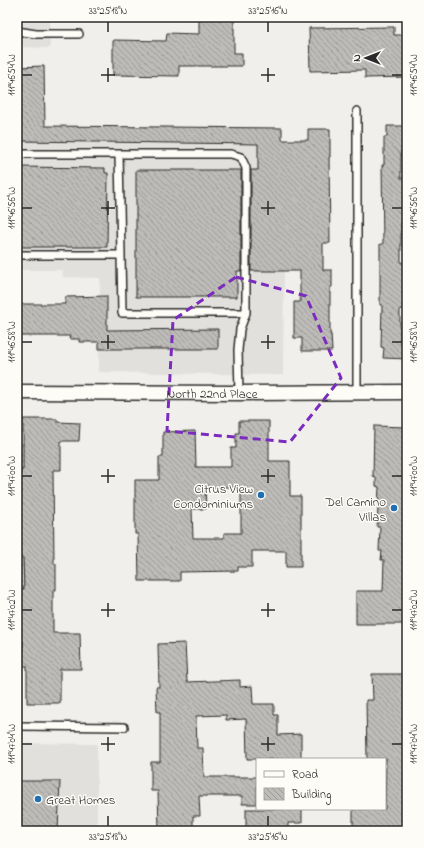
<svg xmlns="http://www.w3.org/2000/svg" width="424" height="848" viewBox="0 0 424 848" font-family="'Indie Flower',sans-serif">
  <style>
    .built { fill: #e1e0dc }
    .park { fill: url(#park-dots); stroke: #7f7e7d }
    .building { fill: url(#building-back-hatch); stroke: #2b2b2b; fill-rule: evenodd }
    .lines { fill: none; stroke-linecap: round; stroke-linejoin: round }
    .service-casing { stroke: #2b2b2b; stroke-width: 10 }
    .minor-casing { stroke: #2b2b2b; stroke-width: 17 }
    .service { stroke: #fdfcf7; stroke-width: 7 }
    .minor { stroke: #fdfcf7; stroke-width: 14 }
    .marked { fill: none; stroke: #7b2cbf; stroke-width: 3; stroke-dasharray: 8 5; stroke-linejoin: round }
    .ticks { fill: none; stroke: #2b2b2b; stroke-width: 1.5 }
    .poi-dot { fill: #1f6fb2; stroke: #fdfcf7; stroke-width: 1.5 }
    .labels { text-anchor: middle; stroke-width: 3; stroke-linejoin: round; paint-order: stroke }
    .street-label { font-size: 13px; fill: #2b2b2b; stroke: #fdfcf7 }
    .poi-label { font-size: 13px; fill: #2b2b2b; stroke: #fdfcf7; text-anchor: end }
    .neatline { fill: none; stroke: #2b2b2b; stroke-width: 1.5 }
    .ticks-label { font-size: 10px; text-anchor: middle; fill: #2b2b2b }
  </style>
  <defs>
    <pattern id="park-dots" width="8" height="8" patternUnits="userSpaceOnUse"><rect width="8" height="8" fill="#d3d2cf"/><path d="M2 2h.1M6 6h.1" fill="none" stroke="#b5b4b2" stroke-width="1.8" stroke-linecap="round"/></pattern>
    <pattern id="building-back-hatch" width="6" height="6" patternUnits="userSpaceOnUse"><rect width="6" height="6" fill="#bdbcb8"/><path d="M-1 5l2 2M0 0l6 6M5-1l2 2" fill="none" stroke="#9a9996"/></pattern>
  </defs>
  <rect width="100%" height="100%" fill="#f0efeb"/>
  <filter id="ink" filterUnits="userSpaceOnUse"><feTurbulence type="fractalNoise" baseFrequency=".025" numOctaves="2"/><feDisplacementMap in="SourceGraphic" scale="8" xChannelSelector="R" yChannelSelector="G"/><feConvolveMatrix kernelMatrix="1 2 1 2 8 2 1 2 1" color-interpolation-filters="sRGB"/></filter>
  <g filter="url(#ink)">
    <path class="built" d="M17,17H50V48L17,47Z
      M17,126L282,128L284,271L283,375L99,372L100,278L63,277L62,270H17Z
      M17,743L97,744V831H17Z"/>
    <path class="park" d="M17,444H23L28,470L17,469Z
      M17,558H23L24,589H19L20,614H17Z
      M17,641H23V666L17,668Z"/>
    <path class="building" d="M199,17H234V53H242V66H179V76L113,75V40L166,41L167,33L199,34Z
      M394,27V35H407V77L365,78V70L310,71L309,28Z
      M44,66L45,126L282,128V140H308V129H330V157H329L330,243H323V270H332V287H330V334H331L332,351H302V338H294V302H300V271H251V170H258V144L17,141V67Z
      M387,126H407V150H401V178H407V220H401V263H407V309H400V343H407V359L383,358L384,348L381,347L382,305H380V244H383L382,165H384V137H387Z
      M17,167L105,168V173H108L107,247H17Z
      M136,170H241V271H237V297H136Z
      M107,296V330L218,329V349H99V342H79V339H69L70,336H17V304H65V297Z
      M23,419H57V422L80,423L79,441H61V470H53L54,564H56V590H53V633H80L81,669H60V703H27V666H23V641H17V614H20L19,589H24L23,558H17V544H18L17,494H21L20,470H23Z
      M239,421H269V461H290V496H301V567H286V551H252V567H238V571L180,572V581H139L138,534H135V480H159V457H163V432L195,431L196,467H231V448H236V433H239ZM205,487H241V533H224V538H193L192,509H206Z
      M374,426L407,427V624H356V591H383L384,560H381L382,551H379L380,527H377L379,487L376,486V477L373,476Z
      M185,643L187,682L240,680V687L252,686L253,704H274V715H278V735L301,734V759H247L246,719L226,720V715L196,716L197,748H203L204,777H257V804H242V796H199L200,816H193V831H159L158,791H151V762H160V712H157L156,687H159L158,644Z
      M372,674H407V831H353V809H385L386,759H367L366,700H373Z
      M17,781H60L58,831H17Z
      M246,809H302V823H288V831H254V829H246Z"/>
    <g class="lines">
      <g class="service-casing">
        <path id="service" d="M17,31L36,34H79
          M17,154H231L241,157L246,168V313L240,329L238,350L239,393
          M119,154L121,255
          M17,255H121L122,313H246
          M357,392V111
          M17,726L124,727"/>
      </g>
      <g class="minor-casing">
        <g id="minor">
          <path id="s1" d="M17,392L239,393L407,392"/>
        </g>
      </g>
      <use href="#service" class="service"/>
      <use href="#minor" class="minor"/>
    </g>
  </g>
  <path class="marked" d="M236,277L306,296L341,378L290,442L167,431L173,320Z"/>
  <path class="ticks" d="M108,22V32M268,22V32M108,68V82M268,68V82M22,75H32M101,75H115M261,75H275M392,75H402M108,201V215M268,201V215M22,208H32M101,208H115M261,208H275M392,208H402M108,335V349M268,335V349M22,342H32M101,342H115M261,342H275M392,342H402M108,469V483M268,469V483M22,476H32M101,476H115M261,476H275M392,476H402M108,603V617M268,603V617M22,610H32M101,610H115M261,610H275M392,610H402M108,737V751M268,737V751M22,744H32M101,744H115M261,744H275M392,744H402M108,816V826M268,816V826"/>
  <g class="poi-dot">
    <circle cx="261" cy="495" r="4"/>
    <circle cx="394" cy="508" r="4"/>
    <circle cx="38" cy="799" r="4"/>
  </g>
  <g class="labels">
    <g class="street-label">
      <text dy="5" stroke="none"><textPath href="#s1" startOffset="195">North 22nd Place</textPath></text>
    </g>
    <g class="poi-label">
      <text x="253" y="493">Citrus View<tspan x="253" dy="15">Condominiums</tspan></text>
      <text x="386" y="506">Del Camino<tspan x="386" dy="15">Villas</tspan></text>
      <text x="46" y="804" text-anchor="start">Great Homes</text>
    </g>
  </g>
  <rect width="424" height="848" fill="none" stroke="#fdfcf7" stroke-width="44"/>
  <rect x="256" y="758" width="130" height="52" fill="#fdfcf7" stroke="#a9a8a5"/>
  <rect x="264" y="771" width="20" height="6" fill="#fdfcf7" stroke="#a9a8a5"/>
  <text x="292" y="778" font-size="12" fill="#2b2b2b">Road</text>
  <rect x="264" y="788" width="20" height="12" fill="url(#building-back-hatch)" stroke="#a9a8a5"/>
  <text x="292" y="798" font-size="12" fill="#2b2b2b">Building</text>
  <g transform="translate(366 58) rotate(270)" stroke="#fdfcf7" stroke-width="3" paint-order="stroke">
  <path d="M0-3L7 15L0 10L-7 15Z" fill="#2b2b2b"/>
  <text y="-6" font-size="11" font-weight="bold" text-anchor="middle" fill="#2b2b2b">N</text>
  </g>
  <rect x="22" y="22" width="380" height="804" class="neatline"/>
  <g class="ticks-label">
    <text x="108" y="14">33°25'18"N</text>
    <text x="268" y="14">33°25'16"N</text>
    <text transform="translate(413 75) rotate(-90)" y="4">111°46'54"W</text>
    <text transform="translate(11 75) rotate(-90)" y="4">111°46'54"W</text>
    <text transform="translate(413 208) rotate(-90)" y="4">111°46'56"W</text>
    <text transform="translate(11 208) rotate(-90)" y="4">111°46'56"W</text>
    <text transform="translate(413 342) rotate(-90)" y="4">111°46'58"W</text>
    <text transform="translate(11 342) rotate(-90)" y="4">111°46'58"W</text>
    <text transform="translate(413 476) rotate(-90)" y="4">111°47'00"W</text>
    <text transform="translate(11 476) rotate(-90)" y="4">111°47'00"W</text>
    <text transform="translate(11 610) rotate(-90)" y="4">111°47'02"W</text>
    <text transform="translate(413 610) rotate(-90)" y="4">111°47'02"W</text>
    <text transform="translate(413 744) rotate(-90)" y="4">111°47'04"W</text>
    <text transform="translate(11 744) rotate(-90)" y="4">111°47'04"W</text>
    <text x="108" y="840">33°25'18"N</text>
    <text x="268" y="840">33°25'16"N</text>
  </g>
</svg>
